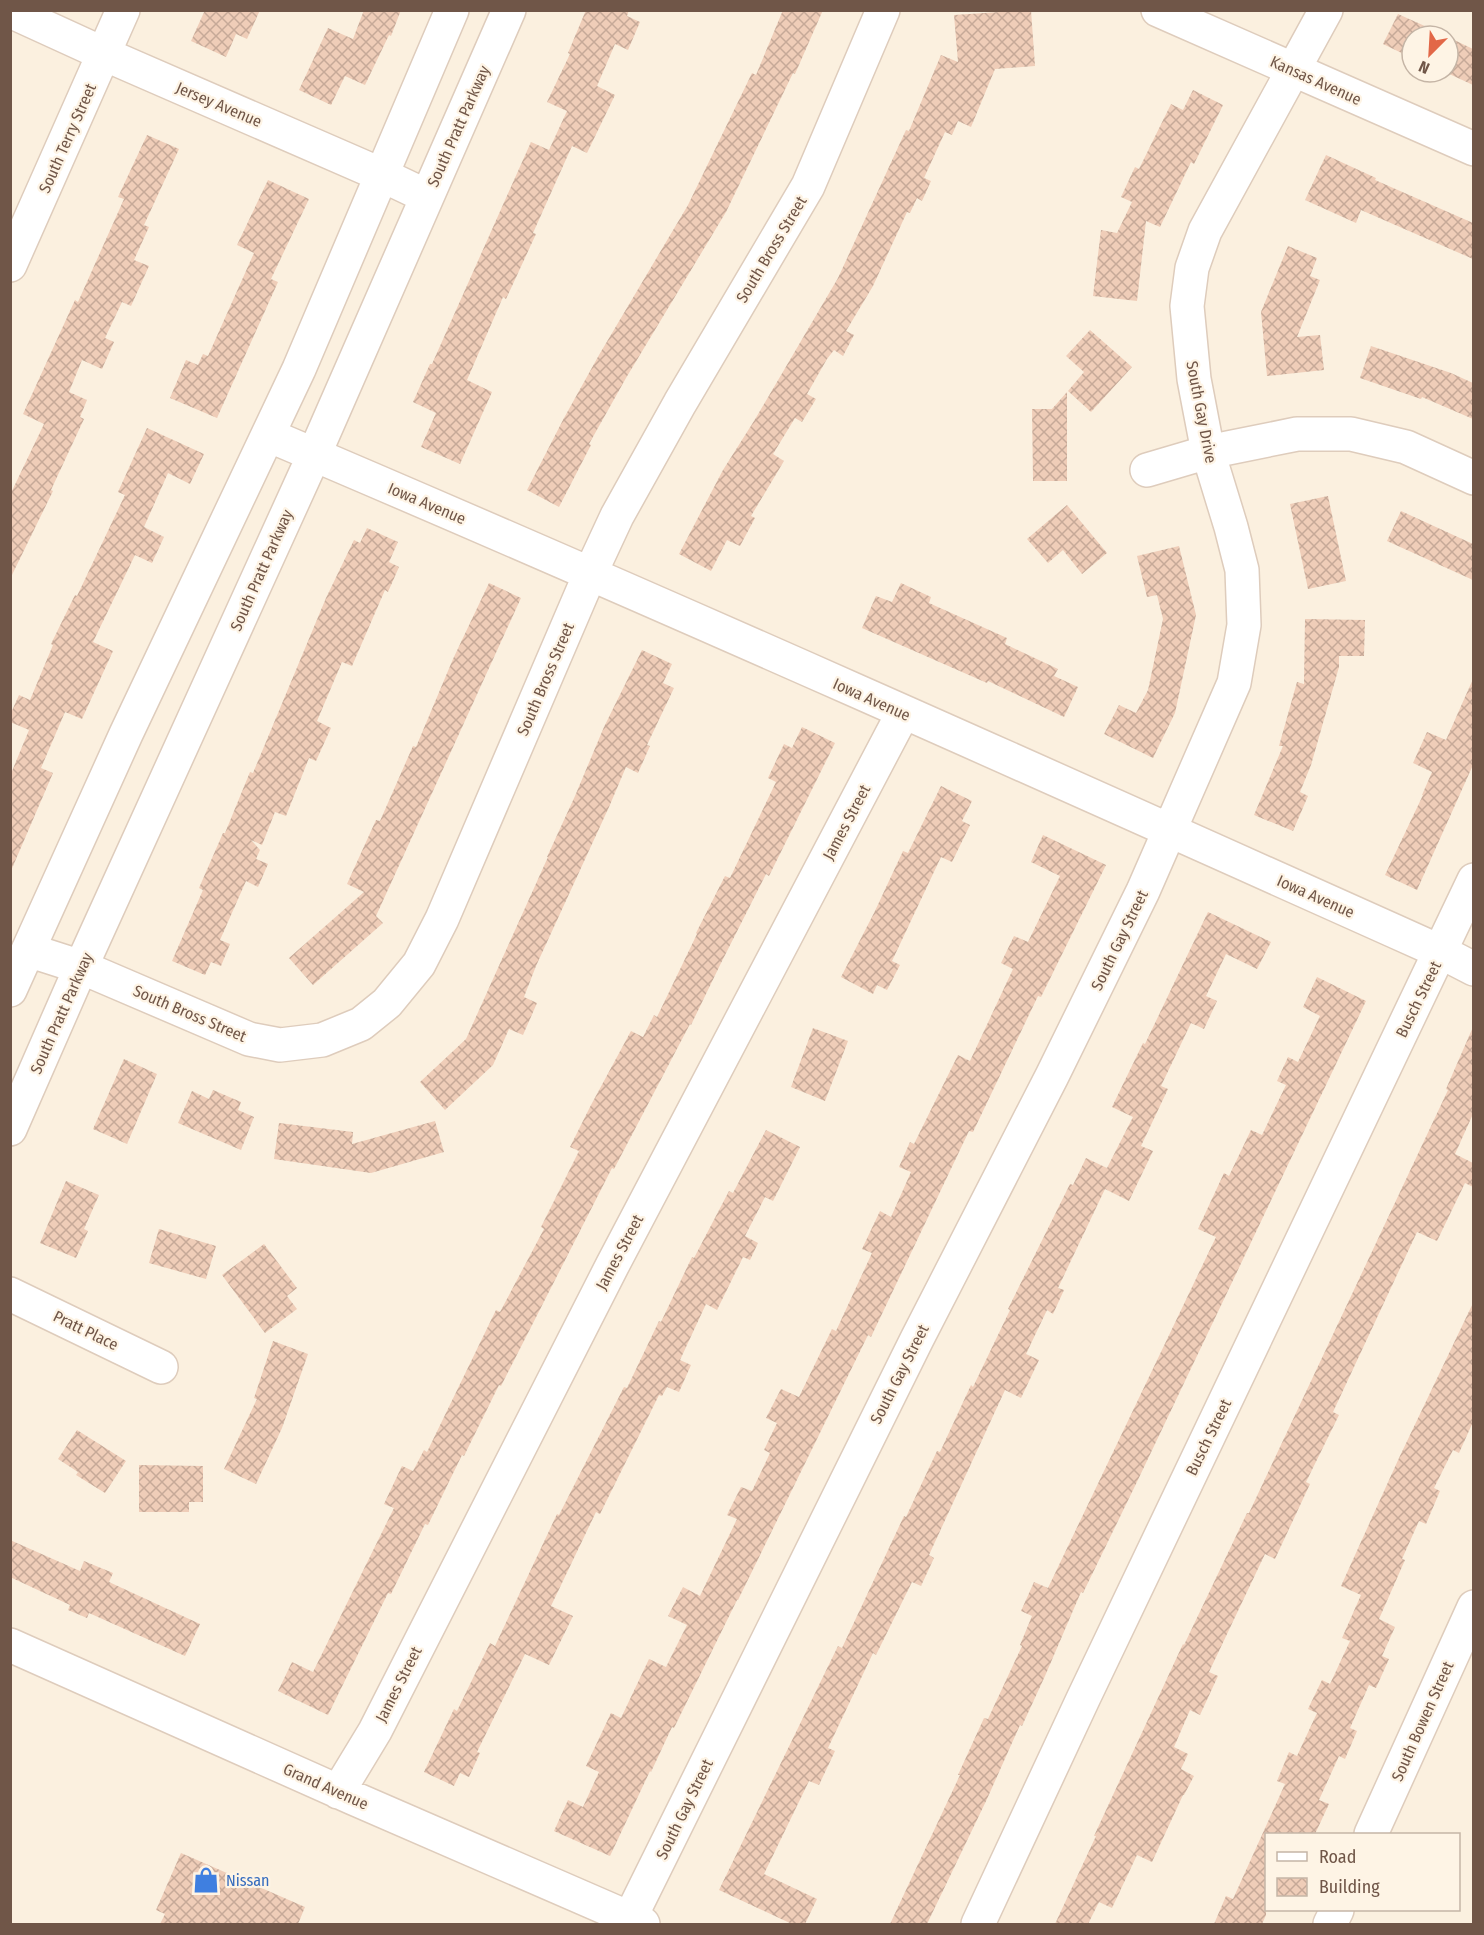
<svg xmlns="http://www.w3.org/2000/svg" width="1484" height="1935" viewBox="0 0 1484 1935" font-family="'Fira Sans Condensed',sans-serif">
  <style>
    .building { fill: url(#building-cross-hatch) }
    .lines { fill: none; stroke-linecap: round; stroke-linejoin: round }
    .minor-casing { stroke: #deccbc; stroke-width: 36 }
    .minor { stroke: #fff; stroke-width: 33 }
    .labels { text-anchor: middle; stroke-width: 4.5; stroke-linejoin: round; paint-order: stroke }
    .street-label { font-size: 16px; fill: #705648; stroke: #fef4e5 }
    .shop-label { font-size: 16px; fill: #366cbe; stroke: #fef4e5; text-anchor: start }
  </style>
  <defs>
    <pattern id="building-cross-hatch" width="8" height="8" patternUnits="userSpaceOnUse" patternTransform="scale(1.5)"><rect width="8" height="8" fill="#efcdb8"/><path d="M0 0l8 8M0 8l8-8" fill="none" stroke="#c6a998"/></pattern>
  </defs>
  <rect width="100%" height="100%" fill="#fbf0df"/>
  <path class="building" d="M205,10H260L247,39L236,34L226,57L191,41Z
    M364,10H401L391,36L389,35L365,85L345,76L331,105L299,90L328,28L353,39Z
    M586,10H629L627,16L640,22L628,50L615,44L597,86L615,95L587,153L572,146L533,233L536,234L506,299L503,297L467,380L492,392L460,464L421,447L436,413L413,402L430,364H432L531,142L549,150L567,111L547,102L570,54L568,53Z
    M783,10H823L795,74L793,73L726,212L626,378L589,444L591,445L559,507L527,490L564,418L599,355L688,205L752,73L756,75Z
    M1031,10L1035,66L995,69L971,127L958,121L952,135L945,132L924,178L931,181L922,201L917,198L910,213L907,212L873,286L846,331L854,335L843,356L834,350L827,359L807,394L816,399L802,422L795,418L773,454L784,461L751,516L755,518L740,546L727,540L711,571L679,554L723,470L754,421L838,278L906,130L909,131L941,55L958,62L954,15Z
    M1398,14L1427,27L1445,36H1412V58L1383,44Z
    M1448,37L1473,49V85L1445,72H1448Z
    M1193,90L1223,105L1194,164L1191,162L1160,227L1146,221L1137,301L1093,296L1101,230L1117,233L1132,202L1121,197L1135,167L1139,169L1171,104L1183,110Z
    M147,135L179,149L144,225L149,227L134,260L149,266L131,306L122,302L105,338L114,342L102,369L82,360L69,392L87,400L80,417L84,419L51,490L53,491L10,579V495L44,424L23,414L75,300L78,302L124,199L118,197Z
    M1326,155L1376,178L1375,180L1473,223V259L1361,210L1356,223L1305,200Z
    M268,180L309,199L271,279L278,282L217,418L170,398L186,360L198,365L203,354L208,356L254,253L237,245Z
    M1288,246L1317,258L1310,276L1320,280L1297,337L1320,335L1324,370L1267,376L1261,312Z
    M1090,330L1132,367L1091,412L1068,391L1084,372L1066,356Z
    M1371,346L1451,373L1473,383V419L1422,397L1421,399L1360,378Z
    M1067,392V481H1033L1032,409H1052Z
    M147,428L204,454L190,484L168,473L144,527L164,537L152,563L135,555L93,642L113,651L82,719L65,712L41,768L53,773L10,873V776L29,730L10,722V715L19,695L30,700L53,645L51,644L75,595L77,596L125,495L118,492Z
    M1328,496L1346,581L1308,589L1290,504Z
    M1067,505L1107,553L1082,574L1063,550L1048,563L1027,539Z
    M1401,511L1473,544V580L1387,541Z
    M367,528L398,542L389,562L399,567L388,592L385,590L352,666L342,662L317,721L331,728L316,761L309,758L286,816L275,812L262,845L251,840L260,850L256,859L268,864L258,887L246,881L220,940L230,944L221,966L211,962L205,975L172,961L203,890L199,888L223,833H225L250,772L253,773L326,598L354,540L360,543Z
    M1179,546L1196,615L1175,713L1153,758L1104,734L1119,705L1136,713L1148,690L1163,619L1157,595L1147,597L1137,556Z
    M489,583L521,598L376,916L383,923L313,985L289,958L364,892L347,884L376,820L380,821L413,746L416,747L453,659Z
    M901,583L931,597L929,603L1007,638L1005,644L1058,669L1054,676L1078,687L1064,717L988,681L987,683L862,628L876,596L892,602Z
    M1305,619L1365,620L1364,656H1339V667L1311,765L1300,792L1308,796L1293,831L1254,815L1283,746H1279L1297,682L1304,684Z
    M642,650L672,664L663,683L674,688L647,745L650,746L638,773L626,767L609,807L536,966L524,997L537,1003L523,1035L509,1029L493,1065L445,1110L420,1082L466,1039L548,857H547L575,796L604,727Z
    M1473,679V765L1417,890L1385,875L1423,795H1422L1432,772L1413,763L1427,732L1446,740Z
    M802,727L835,743L769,876L766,874L721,963L691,1025L690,1024L614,1169L612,1168L501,1386L499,1385L464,1456L462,1455L428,1525L425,1524L391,1594L388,1593L328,1715L278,1691L292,1662L313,1672L394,1508L384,1504L402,1466L413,1471L424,1450L427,1452L496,1310L500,1312L544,1229L541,1227L579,1151L570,1147L591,1105L631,1031L643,1037L654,1015L657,1017L697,934L696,933L725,876L730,878L776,782L768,778L784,744L792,748Z
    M941,786L972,801L962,821L970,825L952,862L941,857L892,961L900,965L887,990L877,985L873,994L841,977L874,913L903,851L908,853Z
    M1043,835L1106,865L1041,997L1038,996L973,1132L969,1131L871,1337L868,1335L738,1600H737L674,1728L672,1727L651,1772L650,1771L610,1856L554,1831L568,1800L583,1807L599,1772L586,1766L611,1713L621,1718L649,1659L666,1667L687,1625L668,1616L683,1587L700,1596L737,1519L727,1515L741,1487L752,1491L770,1453L764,1450L777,1423L766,1418L781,1389L799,1397L832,1329L836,1331L872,1253L862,1249L880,1211L891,1217L911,1172L899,1167L910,1142L914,1144L958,1055L970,1061L1013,969L1001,963L1014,936L1028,942L1060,876L1031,862Z
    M1208,912L1271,942L1257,969L1226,954L1206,996L1217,1001L1204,1029L1191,1023L1161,1086L1168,1089L1141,1146L1153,1151L1129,1201L1105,1189L1058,1288L1064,1290L1053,1314L1047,1310L1026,1354L1039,1360L1021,1398L1005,1390L929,1555L934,1558L921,1586L912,1582L876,1655L873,1653L828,1748L835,1751L819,1785L809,1781L764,1874L817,1899L805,1924H792L719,1890L838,1646L842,1648L904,1516L906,1517L937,1451L940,1452L971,1385L973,1387L1010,1310L1008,1309L1070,1184L1073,1185L1086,1158L1107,1168L1133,1117L1112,1107L1143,1043L1145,1044Z
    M1317,977L1366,1001L1135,1486L1083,1593L1081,1592L1045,1676L1022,1726L1020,1725L987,1799L927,1924H890L960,1775H958L984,1718L988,1719L1022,1646L1020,1645L1032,1616L1021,1611L1034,1582L1048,1588L1216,1237L1198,1229L1224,1173L1229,1176L1251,1130L1262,1135L1286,1085L1277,1081L1288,1057L1298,1062L1320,1016L1303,1007Z
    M1473,1027V1114L1455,1154L1473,1163V1187L1465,1183L1437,1241L1417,1232L1333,1412L1339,1415L1306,1482L1310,1484L1275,1559L1265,1554L1209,1672L1218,1676L1200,1715L1190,1710L1174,1747L1188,1754L1181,1769L1194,1776L1184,1795H1183L1152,1862L1137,1855L1112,1908L1099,1902L1088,1924H1055L1096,1836H1094L1183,1644L1184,1645L1247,1513H1249L1448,1090L1446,1089Z
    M813,1028L848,1041L825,1101L791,1087Z
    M124,1059L157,1074L127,1144L93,1129Z
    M213,1090L241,1102L238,1110L254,1117L241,1150L178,1123L192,1091L209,1099Z
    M435,1121L444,1152L371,1173L274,1159L279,1123L353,1132L352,1144Z
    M766,1130L800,1147L773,1201L765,1197L745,1236L758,1243L750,1260L743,1257L717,1310L706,1304L680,1360L691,1365L679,1392L667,1387L662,1396L659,1395L600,1514L596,1512L551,1606L573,1616L549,1665L525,1654L477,1752L480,1753L469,1777L460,1773L454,1786L424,1772L454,1709L457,1711L490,1643L495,1646L557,1514L559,1515L624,1387L627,1388L659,1321L661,1322L692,1257L694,1258L729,1191L733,1193Z
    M66,1181L99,1195L84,1229L88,1231L76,1258L40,1243Z
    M159,1229L216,1246L206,1279L149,1263Z
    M264,1244L297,1288L287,1296L297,1309L265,1333L222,1275Z
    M1473,1303V1422L1459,1453L1453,1450L1434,1488L1440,1491L1426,1524L1419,1521L1402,1559L1405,1560L1379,1619L1395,1627L1382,1656L1389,1659L1376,1688L1369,1685L1350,1728L1357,1731L1345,1759L1339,1756L1319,1800L1329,1804L1315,1834H1266V1915L1262,1924H1214L1226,1896L1233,1899L1285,1784L1277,1781L1289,1752L1297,1756L1317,1713L1308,1709L1322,1680L1330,1684L1350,1641L1342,1638L1361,1595L1341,1586L1399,1458Z
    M273,1341L308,1354L282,1428L256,1484L224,1469L257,1399L254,1398Z
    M77,1430L126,1461L105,1493L76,1475L78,1472L58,1459Z
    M139,1465L203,1466V1502H189V1512H139Z
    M10,1540L80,1571L84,1561L113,1573L109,1582L200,1624L185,1656L89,1613L87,1618L68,1610L70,1605L10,1577Z
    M181,1853L305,1907L298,1924H160L165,1914L156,1910Z"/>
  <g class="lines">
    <g class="minor-casing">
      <path id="minor" d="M1158,10L1474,149
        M10,11L104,54L382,175L426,196
        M10,265L123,10
        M268,435C661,602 1051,777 1441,952L1474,969
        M1147,470L1208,452L1297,434H1351L1406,447L1474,478
        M28,950L81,967L249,1039L280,1045L322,1040L361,1024L387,1003L419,964L442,919L590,574L617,516L680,403L808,186L883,10
        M10,990L126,734L299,369L452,10
        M10,1129L81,967L314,455L509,10
        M10,1294L161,1367
        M10,1645L353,1798L643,1924
        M338,1792L375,1731L612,1266L903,713
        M1371,1834L1474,1607
        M630,1918L917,1339L1052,1076L1143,891L1234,683L1244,625L1242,570L1231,527L1208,452L1194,379L1187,306L1192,268L1205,231L1326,10
        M978,1924L1083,1699L1474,880
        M1330,1924L1337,1910"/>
    </g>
    <use href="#minor" class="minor"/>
  </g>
  <defs>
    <g id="shop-bare" transform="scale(2.07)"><path d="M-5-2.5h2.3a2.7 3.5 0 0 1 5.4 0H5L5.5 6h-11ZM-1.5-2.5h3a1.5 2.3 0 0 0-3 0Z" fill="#3f7fe0" stroke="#fef4e5" stroke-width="2.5" paint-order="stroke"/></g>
  </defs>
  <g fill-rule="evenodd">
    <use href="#shop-bare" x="206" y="1880"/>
  </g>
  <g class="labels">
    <g class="street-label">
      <text transform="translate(1316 80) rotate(24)" y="6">Kansas Avenue</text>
      <text transform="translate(219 104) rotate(23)" y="6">Jersey Avenue</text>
      <text transform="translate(458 126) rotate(-66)" y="6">South Pratt Parkway</text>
      <text transform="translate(67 138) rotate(-66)" y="6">South Terry Street</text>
      <text transform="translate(771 249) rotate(-59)" y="6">South Bross Street</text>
      <text transform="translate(1202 412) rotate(79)" y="6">South Gay Drive</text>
      <text transform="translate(427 503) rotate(23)" y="6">Iowa Avenue</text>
      <text transform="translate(261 570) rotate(-66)" y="6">South Pratt Parkway</text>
      <text transform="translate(545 679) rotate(-67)" y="6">South Bross Street</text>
      <text transform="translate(872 699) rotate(24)" y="6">Iowa Avenue</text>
      <text transform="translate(846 822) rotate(-62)" y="6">James Street</text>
      <text transform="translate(1316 896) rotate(24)" y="6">Iowa Avenue</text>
      <text transform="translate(1119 940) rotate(-64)" y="6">South Gay Street</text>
      <text transform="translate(1418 999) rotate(-64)" y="6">Busch Street</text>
      <text transform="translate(61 1013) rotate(-66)" y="6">South Pratt Parkway</text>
      <text transform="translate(190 1013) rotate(23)" y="6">South Bross Street</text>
      <text transform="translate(619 1252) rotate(-62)" y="6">James Street</text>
      <text transform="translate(86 1330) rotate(26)" y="6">Pratt Place</text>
      <text transform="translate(899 1374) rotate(-63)" y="6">South Gay Street</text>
      <text transform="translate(1208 1437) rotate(-64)" y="6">Busch Street</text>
      <text transform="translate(398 1684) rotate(-63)" y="6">James Street</text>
      <text transform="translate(1422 1721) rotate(-66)" y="6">South Bowen Street</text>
      <text transform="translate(326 1786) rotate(24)" y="6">Grand Avenue</text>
      <text transform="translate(684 1809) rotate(-64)" y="6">South Gay Street</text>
    </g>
    <g class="shop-label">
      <text x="226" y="1886">Nissan</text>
    </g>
  </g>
  <rect width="1484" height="1935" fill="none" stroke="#705648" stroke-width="24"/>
  <rect x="1265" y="1833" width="195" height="78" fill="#fef4e5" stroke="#c5b5a6" stroke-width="1.5"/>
  <rect x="1277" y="1852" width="30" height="9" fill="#ffffff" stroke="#c5b5a6" stroke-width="1.5"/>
  <text x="1319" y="1863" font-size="18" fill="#705648">Road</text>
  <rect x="1277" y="1878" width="30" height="18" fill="url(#building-cross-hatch)" stroke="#c5b5a6" stroke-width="1.5"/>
  <text x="1319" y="1893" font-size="18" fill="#705648">Building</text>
  <g transform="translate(1430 54) rotate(204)"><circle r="28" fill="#fef4e5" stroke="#c5b5a6" stroke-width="1.5"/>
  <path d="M0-4.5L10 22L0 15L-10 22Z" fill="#e26747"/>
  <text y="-9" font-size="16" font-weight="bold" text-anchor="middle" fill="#705648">N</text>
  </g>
</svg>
